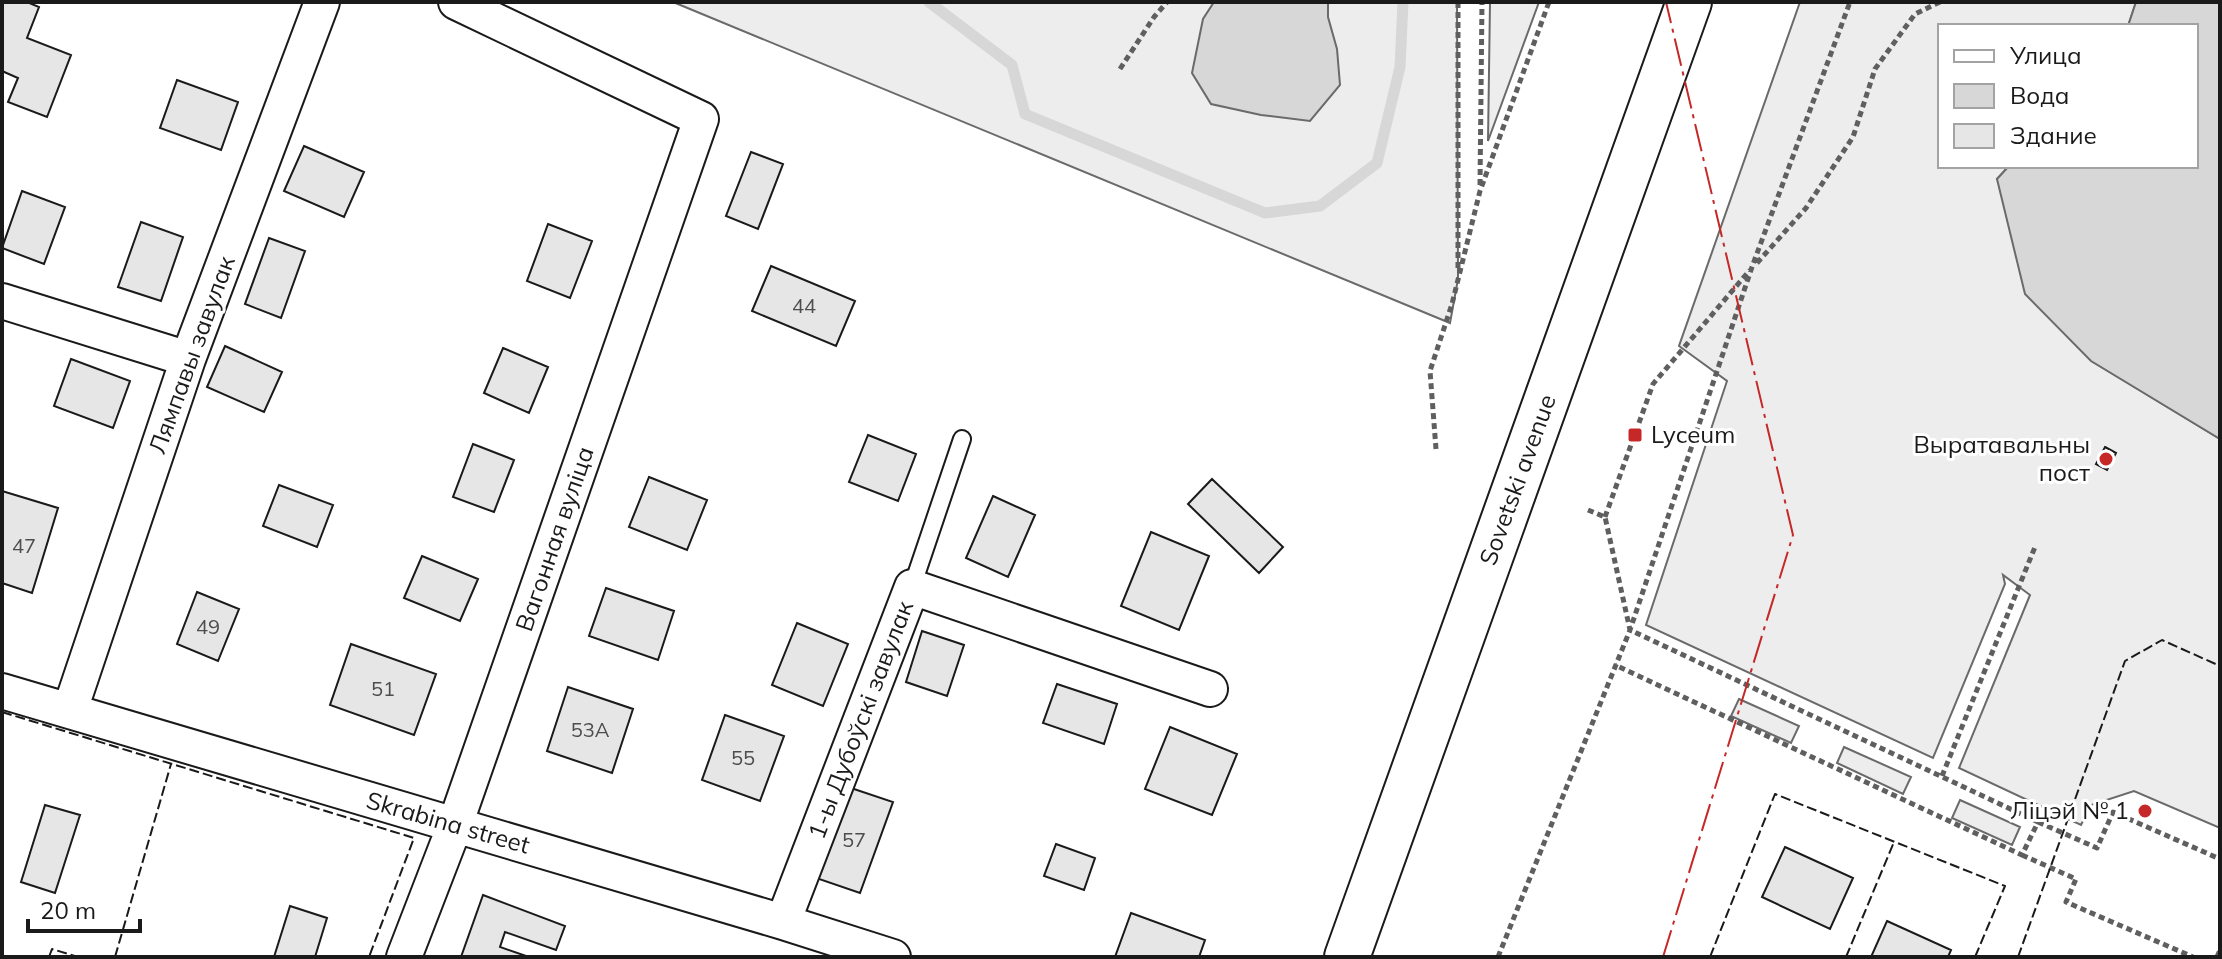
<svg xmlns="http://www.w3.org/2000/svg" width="2222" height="959" viewBox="0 0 2222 959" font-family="Mulish,sans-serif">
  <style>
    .built { fill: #ededed; stroke: #6a6a6a; stroke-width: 2 }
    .water { fill: #d7d7d7; stroke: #6a6a6a; stroke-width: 2 }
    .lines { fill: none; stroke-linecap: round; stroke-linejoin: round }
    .stream { stroke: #d7d7d7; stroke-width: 11 }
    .building { fill: #e6e6e6; stroke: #1a1a1a; stroke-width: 2 }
    .lane-casing { stroke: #1a1a1a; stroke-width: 20 }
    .street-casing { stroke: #1a1a1a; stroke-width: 38 }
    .secondary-casing { stroke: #1a1a1a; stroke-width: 48 }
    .path { stroke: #5f5f5f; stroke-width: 5; stroke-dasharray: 6 4; stroke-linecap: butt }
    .lane { stroke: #fff; stroke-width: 16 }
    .street { stroke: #fff; stroke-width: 34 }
    .secondary { stroke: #fff; stroke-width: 44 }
    .fence { stroke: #1a1a1a; stroke-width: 2; stroke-dasharray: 10 4; stroke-linecap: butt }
    .power { stroke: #c62828; stroke-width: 2; stroke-dasharray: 28 6 4 6; stroke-linecap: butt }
    .poi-dot { fill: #c62828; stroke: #fff; stroke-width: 3 }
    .labels { text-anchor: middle; stroke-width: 6; stroke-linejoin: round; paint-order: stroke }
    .number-label { font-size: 20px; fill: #4d4d4d }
    .street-label { font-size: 24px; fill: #1a1a1a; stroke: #fff }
    .poi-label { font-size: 24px; fill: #1a1a1a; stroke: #fff; text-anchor: end }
  </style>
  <rect width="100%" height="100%" fill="#fff"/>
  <path class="built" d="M673,2H1457L1458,279L1450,323Z
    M1490,2H1539L1488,141Z
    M1800,2H2136L2128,26H1940V166H2009L1997,179L2092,361L2220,439V828L2134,791L2091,805L2081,825L1959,768L2030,595L2003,575L2005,584L1933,758L1646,625L1727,381L1679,346Z
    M1739,699L1799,726L1791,743L1731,716Z
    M1844,747L1911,777L1903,794L1837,763Z
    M1960,800L2020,827L2012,845L1952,818Z"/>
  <path class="water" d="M1214,2H1328V17L1337,49L1340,85L1310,121L1261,115L1211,104L1192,73L1203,19Z
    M2136,2H2220V439L2091,361L2025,294L1997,179L2009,166H2196V26H2128Z"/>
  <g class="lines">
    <path class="stream" d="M929,2L1012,65L1025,114L1265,213L1320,206L1377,163L1400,67L1403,2"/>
  </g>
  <path class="building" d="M2,2H27L39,7L27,38L71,55L47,117L8,102L18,78L2,71Z
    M177,80L238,102L221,150L160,128Z
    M304,146L364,172L344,217L284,191Z
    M751,152L783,164L758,229L726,216Z
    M22,191L65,207L44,264L2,248Z
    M141,222L183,237L161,301L118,287Z
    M548,224L592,241L570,298L527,281Z
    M269,238L305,251L281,318L245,304Z
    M771,266L855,301L836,346L752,311Z
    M225,346L282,372L264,412L207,387Z
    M503,348L548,367L529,413L484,393Z
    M71,359L130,381L113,428L54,406Z
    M868,435L916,454L898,501L849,482Z
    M473,444L514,460L494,512L453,497Z
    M2105,447L2116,453L2107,470L2096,464Z
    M649,477L707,500L687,550L629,527Z
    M1212,479L1283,547L1259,573L1188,504Z
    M279,485L333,505L317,547L263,526Z
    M2,491L58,508L32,593L2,583Z
    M993,496L1035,515L1008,577L966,558Z
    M1151,532L1209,556L1179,630L1121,606Z
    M422,556L478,579L460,621L404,598Z
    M606,588L674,611L658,660L589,636Z
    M197,592L239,609L218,661L177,644Z
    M797,623L848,644L823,706L772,685Z
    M922,631L964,645L947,696L906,682Z
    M351,644L436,674L414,735L330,705Z
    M1057,684L1117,704L1104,744L1043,723Z
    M568,687L633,709L612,773L547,751Z
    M725,715L784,736L760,801L702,780Z
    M1170,727L1237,754L1212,815L1145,789Z
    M848,787L893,802L860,893L816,878Z
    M45,805L80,815L55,893L21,882Z
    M1056,844L1095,858L1084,890L1044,876Z
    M1785,847L1853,878L1830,929L1762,897Z
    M483,895L565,926L556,950L505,932L500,947L529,957H461Z
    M290,906L327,918L315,957H274Z
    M1131,913L1205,940L1199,957H1115Z
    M1887,921L1951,950L1948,957H1871Z"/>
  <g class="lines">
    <g class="lane-casing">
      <path id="lane" d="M912,587L962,439"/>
    </g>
    <g class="street-casing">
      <path id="street" d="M2,301L188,359
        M2,691L783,922L893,957
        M70,710L188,359L322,2
        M783,922L912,587L1210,689
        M404,957L455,825L701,119L456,2"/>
    </g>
    <g class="secondary-casing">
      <path id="secondary" d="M1347,957L1689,2"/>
    </g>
    <path class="path" d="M1458,2V270
      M1120,69L1154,17L1167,2
      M1480,185L1482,2
      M1757,263L1806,208L1853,137L1875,69L1915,14L1940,2
      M1436,449L1430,371L1452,304L1480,191L1549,2
      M1588,510L1605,517L1630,630L2038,822L2022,855L1615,665
      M1605,517L1653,384L1750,270
      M1942,776L2035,547
      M2038,822L2097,848L2113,812L2220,859
      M2022,855L2076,879L2066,902L2193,957
      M1498,957L1630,630L1752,267L1850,2
      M2217,957L2220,950"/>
    <use href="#lane" class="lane"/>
    <use href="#street" class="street"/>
    <use href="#secondary" class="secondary"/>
    <path class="fence" d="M2,712L414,838L369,957
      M49,957L52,949L78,957
      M115,957L171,764
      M1710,957L1775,794L2005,886L1975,957
      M1846,957L1894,842
      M2018,957L2125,661L2162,640L2220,666"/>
    <path class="power" d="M1663,957L1793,535L1666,2"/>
  </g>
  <g class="poi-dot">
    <rect x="1627" y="427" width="16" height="16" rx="4"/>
    <circle cx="2106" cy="459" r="8"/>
    <circle cx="2145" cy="811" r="8"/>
  </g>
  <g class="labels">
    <g class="number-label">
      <text x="804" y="313">44</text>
      <text x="24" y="553">47</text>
      <text x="208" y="634">49</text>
      <text x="383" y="696">51</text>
      <text x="590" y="737">53А</text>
      <text x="743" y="765">55</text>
      <text x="854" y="847">57</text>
    </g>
    <g class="street-label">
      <text transform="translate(192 355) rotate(-70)" y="8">Лямпавы завулак</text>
      <text transform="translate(1518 480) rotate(-70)" y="8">Sovetski avenue</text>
      <text transform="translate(555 539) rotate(-71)" y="8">Вагонная вуліца</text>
      <text transform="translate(861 720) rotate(-69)" y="8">1-ы Дубоўскі завулак</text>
      <text transform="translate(448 823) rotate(16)" y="8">Skrabina street</text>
    </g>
    <g class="poi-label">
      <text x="1651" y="443" text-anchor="start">Lyceum</text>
      <text x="2090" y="453">Выратавальны<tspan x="2090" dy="28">пост</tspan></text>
      <text x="2129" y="819">Ліцэй № 1</text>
    </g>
  </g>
  <rect width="2222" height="959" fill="none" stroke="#1a1a1a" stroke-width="8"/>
  <rect x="1938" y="24" width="260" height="144" fill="#ffffff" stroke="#a3a3a3" stroke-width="2"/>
  <rect x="1954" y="50" width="40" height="12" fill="#ffffff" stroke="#a3a3a3" stroke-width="2"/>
  <text x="2010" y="64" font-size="24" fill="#1a1a1a">Улица</text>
  <rect x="1954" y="84" width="40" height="24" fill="#d7d7d7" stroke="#a3a3a3" stroke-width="2"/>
  <text x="2010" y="104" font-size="24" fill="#1a1a1a">Вода</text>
  <rect x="1954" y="124" width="40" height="24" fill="#e6e6e6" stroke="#a3a3a3" stroke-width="2"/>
  <text x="2010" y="144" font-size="24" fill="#1a1a1a">Здание</text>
  <path d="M28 919v12h112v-12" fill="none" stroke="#1a1a1a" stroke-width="4"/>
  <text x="40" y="919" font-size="24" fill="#1a1a1a" stroke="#ffffff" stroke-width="6" paint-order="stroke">20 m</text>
</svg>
